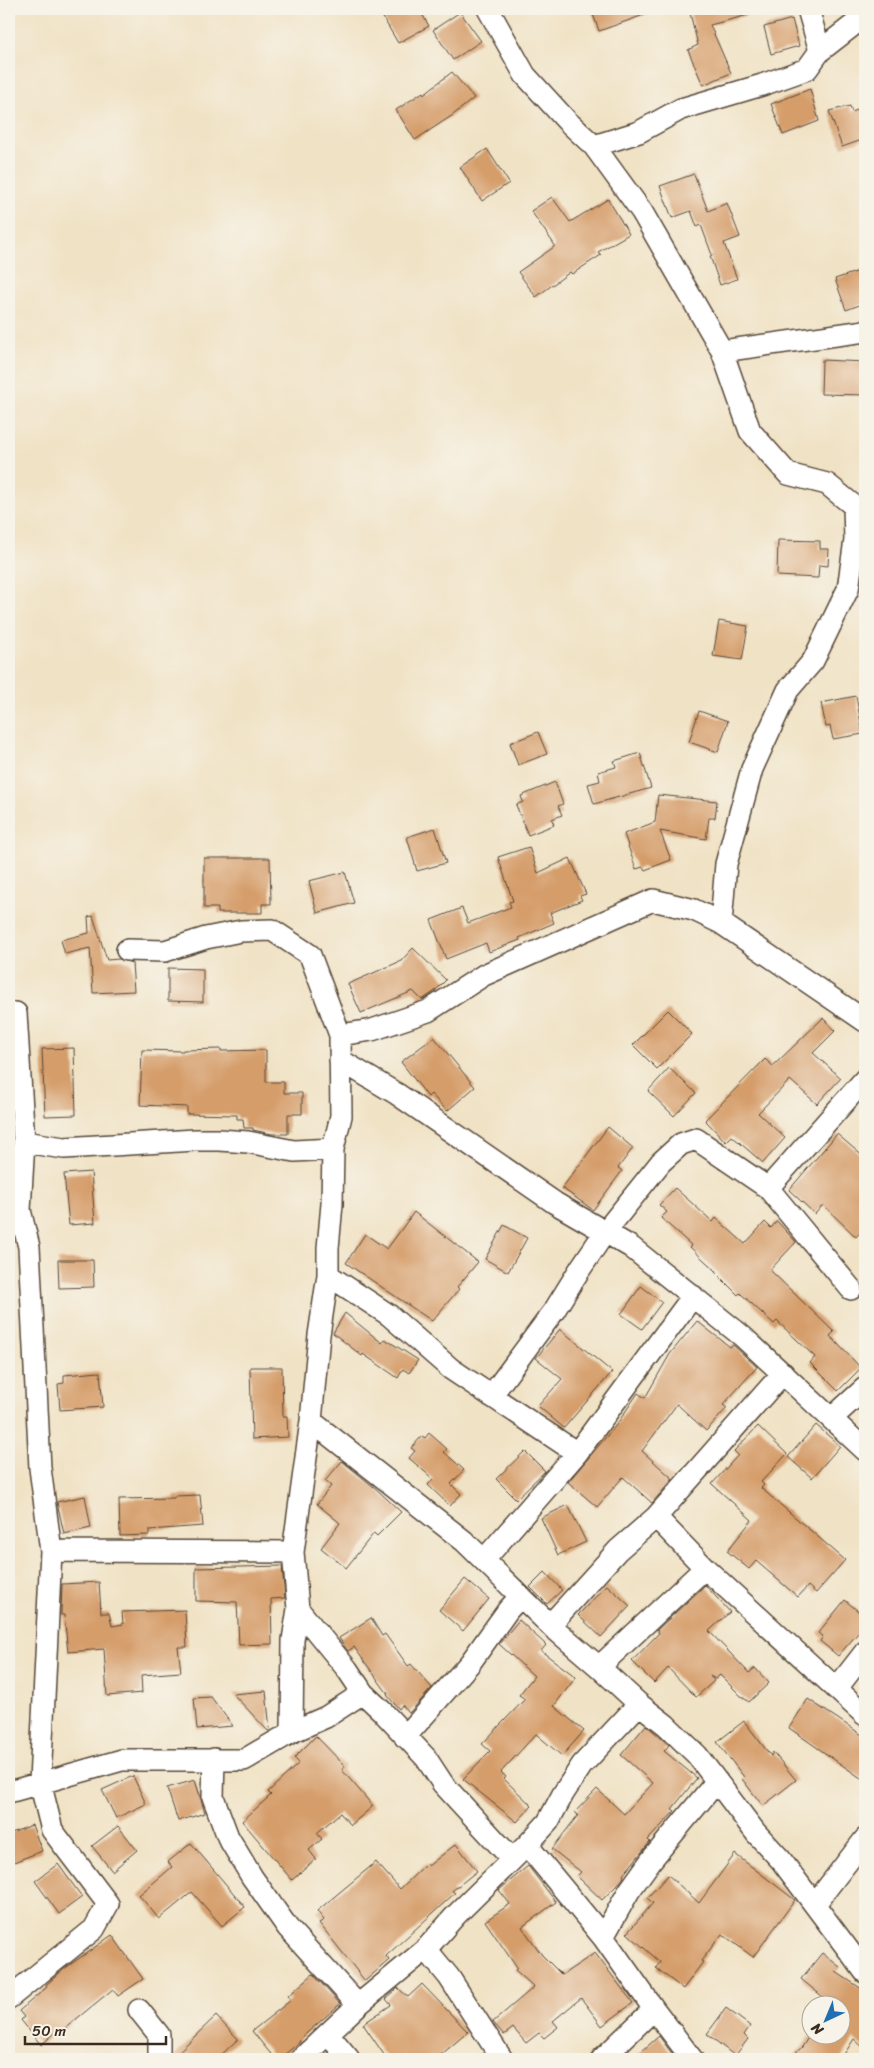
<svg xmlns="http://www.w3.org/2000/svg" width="874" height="2068" viewBox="0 0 874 2068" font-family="Sriracha,sans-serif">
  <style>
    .building { fill: #d59d6b }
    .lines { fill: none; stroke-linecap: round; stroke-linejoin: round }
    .street-casing { stroke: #564637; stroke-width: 24 }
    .street { stroke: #fff; stroke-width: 21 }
  </style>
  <rect width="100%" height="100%" fill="#f7f3e8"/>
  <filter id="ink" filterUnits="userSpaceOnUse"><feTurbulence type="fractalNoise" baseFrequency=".02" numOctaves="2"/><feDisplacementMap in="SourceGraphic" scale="10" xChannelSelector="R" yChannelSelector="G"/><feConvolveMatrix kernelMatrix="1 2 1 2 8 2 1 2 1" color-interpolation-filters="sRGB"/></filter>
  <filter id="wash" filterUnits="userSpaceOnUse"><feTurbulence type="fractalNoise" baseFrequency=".0096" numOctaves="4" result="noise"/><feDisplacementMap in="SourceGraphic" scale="20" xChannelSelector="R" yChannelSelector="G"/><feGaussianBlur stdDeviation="1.12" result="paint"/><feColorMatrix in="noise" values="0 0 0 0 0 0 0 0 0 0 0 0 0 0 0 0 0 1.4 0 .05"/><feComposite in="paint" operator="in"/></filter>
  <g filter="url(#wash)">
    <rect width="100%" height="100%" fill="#f0e2c5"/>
    <g id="blocks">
      <path class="building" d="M378,9H419L429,26L398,43Z
        M591,9H655V11L599,31Z
        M689,9H751L752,14L710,25L731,73L703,85L688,50L698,45Z
        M460,12L481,41L453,60L433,30Z
        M792,19L799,46L771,54L764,27Z
        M452,72L474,98L453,115L415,140L396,110L423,92L424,94Z
        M810,89L819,121L783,135L771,104Z
        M850,106L852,112L865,107V139L842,147L829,111Z
        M487,149L509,183L482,201L460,167Z
        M694,174L708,211L727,203L740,237L724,243L737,279L720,285L710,256L712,255L701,225L697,227L691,211L672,218L660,186Z
        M552,197L570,222L608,199L629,234L598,252L601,255L572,274L570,272L536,297L518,272L554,247V244L531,211Z
        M865,269V303L846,310L835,279Z
        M822,360L865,362V395L821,394Z
        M778,540L820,541V549H829L828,566L819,565L818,578L777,576Z
        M719,621L748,626L742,660L713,656Z
        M856,696L863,734L833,739L830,726L826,727L821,703Z
        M699,711L728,721L718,752L689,742Z
        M538,732L547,754L518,765L510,743Z
        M640,753L651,788L594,804L588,784L600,781L598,772L616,767L614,761Z
        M555,782L563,804L558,806L562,815L552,819L554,825L528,835L516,805L523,802L521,796Z
        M658,795L717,801L715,818H709L706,839L660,831L671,860L645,870L643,867L636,869L624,834L655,822Z
        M435,828L446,863L417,871L407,837Z
        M529,847L538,873L570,858L586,894L580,896L582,900L550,913L554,923L519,938L520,940L489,952L486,943L446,959L431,920L462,908L468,923L511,907L509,902L513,901L498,857Z
        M204,858H270L271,904H262V913H218V908H204Z
        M345,872L354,903L317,913L309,881Z
        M93,916L107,960L119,959L132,963L134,991L93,993L90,948L65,954L61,940L89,933L88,917Z
        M413,948L446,980L434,992L422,1000L413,991L361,1013L348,984L401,961Z
        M168,968L203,969V1002L168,1001Z
        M668,1010L692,1034L657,1069L633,1045Z
        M823,1018L835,1031L813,1053L841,1078L817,1104L790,1080L758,1113L785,1138L763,1163L732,1136L726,1142L705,1120L765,1059L773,1066Z
        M434,1037L475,1087L447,1111L431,1094L428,1097L401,1062Z
        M74,1048L76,1115L45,1116L42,1049Z
        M221,1049V1051L266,1050V1082H284V1093H302V1114H288V1134H272L253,1130V1128H244L243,1119H237V1115L187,1114V1107L140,1105L142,1050L183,1051V1050Z
        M669,1068L696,1093L674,1116L648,1091Z
        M608,1127L633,1148L618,1168L622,1171L593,1210L562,1188Z
        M837,1134L865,1158V1227L856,1237L823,1205L815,1214L789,1190Z
        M91,1172L95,1223L69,1225L64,1174Z
        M675,1188L713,1222L716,1218L745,1244L765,1222L771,1228L777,1221L796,1242L770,1270L834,1332L830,1336L861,1368L838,1391L810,1363L815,1357L777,1321L774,1324L740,1293L738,1295L717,1274L718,1273L690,1247L691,1245L661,1218L667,1212L659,1205Z
        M414,1212L478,1262L457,1287L459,1289L432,1321L346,1263L365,1234L387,1249Z
        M504,1225L527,1238L508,1272L485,1259Z
        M58,1260H93L94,1287L59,1288Z
        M641,1286L662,1302L642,1329L621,1314Z
        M345,1313L382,1343L385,1339L418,1360L409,1373L403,1369L398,1378L363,1354L362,1356L333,1333Z
        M697,1321L730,1347L733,1345L757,1367L723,1405L727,1408L706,1431L677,1404L642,1451L673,1479L652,1503L623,1477L597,1507L568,1482L617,1424L638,1393L645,1398L670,1354Z
        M560,1329L612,1372L564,1428L538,1406L562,1379L536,1358Z
        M250,1367H282L283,1416H287L288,1437L252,1439Z
        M100,1372L103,1407L60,1410L58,1384L64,1383V1375Z
        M816,1425L840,1446L812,1478L788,1457Z
        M758,1426L787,1454L761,1482L764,1485L761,1488L845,1560L816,1593L808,1586L798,1597L756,1561L749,1569L727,1551L752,1520L712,1484L738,1455L734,1451Z
        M429,1433L447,1449L444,1452L464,1470L451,1484L461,1494L450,1506L428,1485L433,1479L409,1458L415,1451L411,1448L422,1436L425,1438Z
        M525,1451L545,1471L516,1499L496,1479Z
        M342,1461L374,1487L401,1512L377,1536L374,1533L346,1568L321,1548L340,1523L317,1504L331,1486L325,1481Z
        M200,1495L203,1526L149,1530V1535L120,1536L119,1499L174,1498V1496Z
        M85,1496L91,1528L64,1534L57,1502Z
        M568,1505L586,1542L558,1555L541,1518Z
        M282,1566L285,1598L271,1599L272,1644L239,1645L237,1602L196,1601V1568Z
        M545,1572L562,1590L547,1604L530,1587Z
        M465,1579L489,1599L463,1631L439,1610Z
        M99,1582L101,1613H109L112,1626L123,1624L122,1612L185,1610L187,1647H178L181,1672L141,1675L142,1693L107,1696L104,1649L68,1652L64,1615H61V1612L62,1584Z
        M607,1585L630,1606L601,1637L578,1615Z
        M705,1585L730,1612L709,1631L749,1673L755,1668L769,1683L749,1702L741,1696L720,1675L715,1679L710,1676L714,1681L696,1697L668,1668L654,1683L632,1661L659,1633L657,1630Z
        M845,1600L865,1617V1625L838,1656L820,1641L823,1637L818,1633Z
        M371,1618L382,1636L385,1634L408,1666L411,1664L432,1688L409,1713L402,1705L399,1709L387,1695L388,1694L354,1647L348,1651L339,1638Z
        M519,1620L546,1645L541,1651L576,1677L554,1706L584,1731L562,1756L536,1734L501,1772L506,1777L504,1779L532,1806L517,1822L463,1779L490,1751L482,1744L525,1699L519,1695L534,1676L499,1644Z
        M266,1691L270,1730L268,1731L233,1694Z
        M211,1697L233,1726L197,1729L194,1698Z
        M808,1699L865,1737V1781L789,1728Z
        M744,1721L771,1756L773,1752L796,1780L763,1806L742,1779L744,1777L717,1742Z
        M646,1725L669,1745L664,1751L697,1778L672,1809L675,1811L648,1840L650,1842L623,1875L624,1877L619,1883L602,1900L577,1876L581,1872L552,1849L578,1815L575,1812L597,1789L624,1814L653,1783L621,1755Z
        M316,1736L345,1766L342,1770L373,1806L351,1825L340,1813L317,1833L322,1839L309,1850L316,1859L292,1880L242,1821L271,1795L268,1792L299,1763L294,1758Z
        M133,1776L146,1804L116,1818L102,1790Z
        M195,1780L205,1813L178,1821L167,1788Z
        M32,1825L42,1851L9,1864V1834Z
        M118,1826L137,1850L112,1871L92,1846Z
        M191,1843L245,1907L222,1926L192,1892L159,1919L139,1895L172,1867L168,1862Z
        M456,1844L477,1871L452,1891L455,1893L386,1956L389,1960L365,1981L319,1923L324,1920L317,1911L376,1862L400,1889L426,1864L428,1866Z
        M735,1854L795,1900L753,1957L722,1934L701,1961L703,1962L683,1989L656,1968L660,1962L627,1933L653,1903L647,1898L668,1875L699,1903Z
        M58,1864L82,1897L59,1914L35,1881Z
        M528,1866L556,1902L522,1927L542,1955L562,1975L595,1953L633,2003L602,2026L581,1998L553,2021L558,2027L544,2038L539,2033L526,2043L513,2028L504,2035L493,2022L534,1987L515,1970L517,1968L485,1921L510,1904L499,1890Z
        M112,1935L143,1979L118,1996L113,1989L58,2034L56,2032L41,2045L21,2020L24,2017L19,2011L47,1987L46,1985L64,1969Z
        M822,1953L840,1967L836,1972L865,1991V2049L854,2039L841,2059H789L802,2047L809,2036H842V2006H834L801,1979Z
        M313,1974L340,2004L299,2040L300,2042L279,2059H275L252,2031L291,2000L288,1996Z
        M422,1984L468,2032L436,2059H387L363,2024L391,2005L386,1999L398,1988L408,1997Z
        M726,2008L750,2026L744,2035L748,2039L735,2056L707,2034Z
        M216,2016L238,2039L217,2059H171Z
        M659,2036L676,2059H633Z"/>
    </g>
  </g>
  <g filter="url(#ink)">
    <use href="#blocks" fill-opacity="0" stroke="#564637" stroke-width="1"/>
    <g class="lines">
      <g class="street-casing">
        <path id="street" d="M488,9L525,75L567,121L594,146L642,212L722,351L750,431L788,474L827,484L854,506L855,540L848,589L813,661L788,690L752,769L726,864L721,923
          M808,9L820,51
          M594,146L639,132L681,109L762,85L807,69L820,51L865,16
          M722,351L865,331
          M127,950L165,951L206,938L241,931L272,930L310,955L340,1035L341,1116L333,1149L332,1204L328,1248V1275L319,1335L311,1421L293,1552L298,1609L293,1640L292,1732
          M340,1035L372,1030L428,1011L484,975L653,900L694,910L721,923L865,1021
          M340,1060L397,1094L555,1203L631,1247L742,1336L865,1450
          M24,1142L64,1148L195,1140H219L248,1142L294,1151L333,1149
          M768,1188L865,1079
          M328,1275L389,1315L451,1369L577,1453
          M491,1396L554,1311L580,1269L605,1232L661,1162L681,1144L696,1139L768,1188L851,1289
          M832,1418L865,1388
          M311,1421L464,1541L550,1625L599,1667L639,1704L666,1725L697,1755L756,1833L781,1860L865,1972
          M656,1517L705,1568L865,1715
          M51,1551L293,1552
          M484,1560L577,1453L693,1296
          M298,1609L347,1669L363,1693L382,1711L426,1758L443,1784L512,1859
          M550,1625L618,1550L656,1517L783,1373
          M599,1667L705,1568
          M837,1688L865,1652
          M405,1737L470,1663L508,1610L520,1597
          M214,1759L213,1797L228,1837L252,1877L288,1928L358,2005
          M9,1792L122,1760H244L292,1732L326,1717L363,1693
          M527,1845L603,1937L654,2009L692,2059
          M815,1904L865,1839
          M603,1937L629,1891L652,1859L717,1781
          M426,1949L449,1977L502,2059
          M9,1998L94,1929L108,1904L52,1830L40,1782L51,1551L40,1468L29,1247L20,1210L24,1142L16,1013
          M139,2010L159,2035V2059
          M328,2034L349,2059
          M301,2059L358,2005L426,1949L456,1915L527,1845L548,1822L563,1794L582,1765L639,1704
          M602,2059L654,2009"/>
      </g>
      <use href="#street" class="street"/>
    </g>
  </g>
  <rect width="874" height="2068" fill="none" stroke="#f7f3e8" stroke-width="30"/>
  <g transform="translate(826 2020) rotate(224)"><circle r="24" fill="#f7f3e8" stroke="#aca397"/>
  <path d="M0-4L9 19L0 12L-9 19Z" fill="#1f6fb2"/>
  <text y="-8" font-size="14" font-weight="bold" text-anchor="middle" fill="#3b2a1e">N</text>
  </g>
  <path d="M25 2036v8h141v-8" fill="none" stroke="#3b2a1e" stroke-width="2.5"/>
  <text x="32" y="2036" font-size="15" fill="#3b2a1e" stroke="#f7f3e8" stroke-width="4" paint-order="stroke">50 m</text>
</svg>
